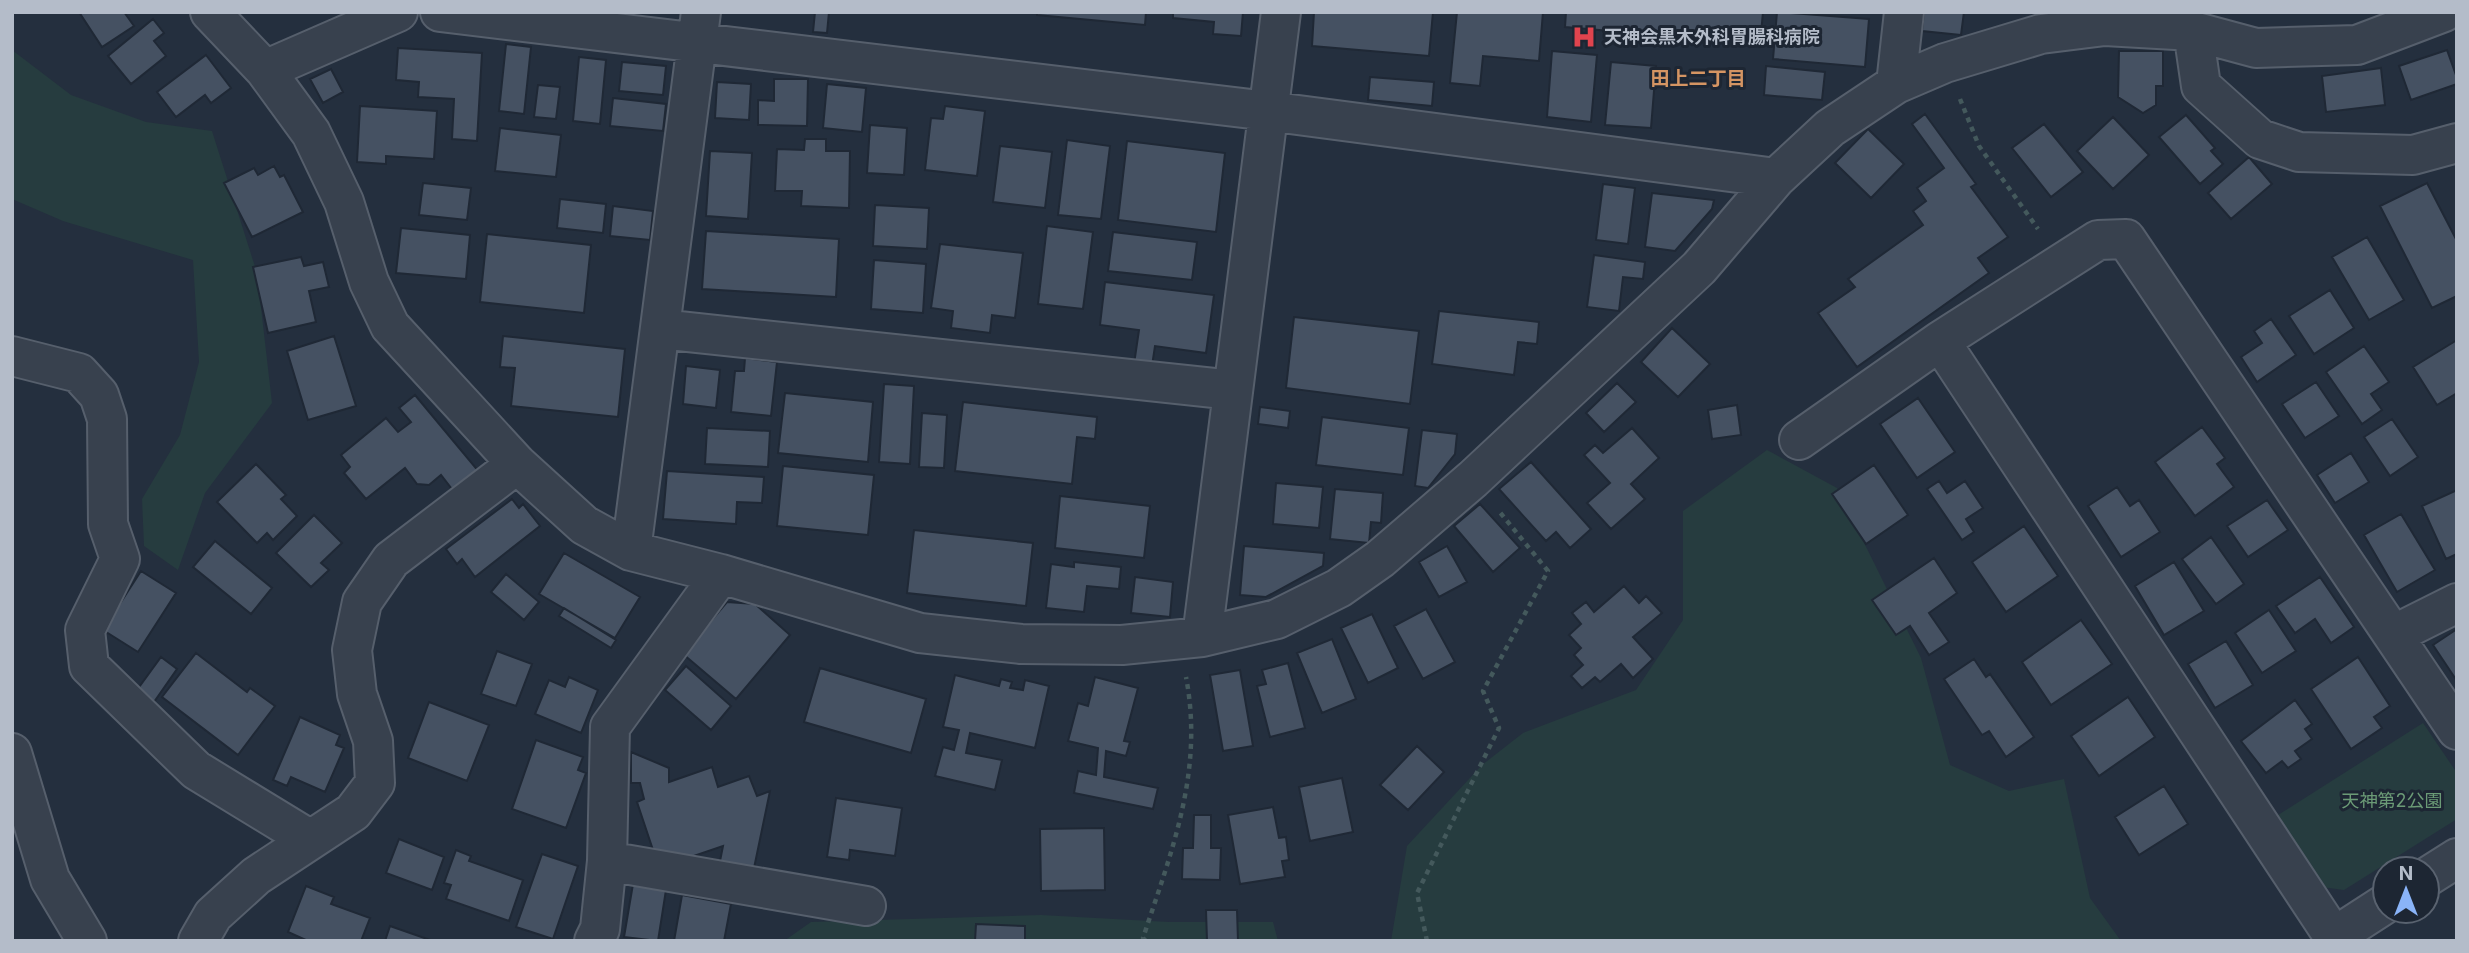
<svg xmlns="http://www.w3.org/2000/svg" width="2469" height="953" viewBox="0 0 2469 953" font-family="Inter,'Noto Sans JP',sans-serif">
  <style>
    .green { fill: #263c3f }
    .building { fill: #455162; stroke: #1f2835; stroke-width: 2 }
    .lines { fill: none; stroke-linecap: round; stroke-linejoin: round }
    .street-casing { stroke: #565f6c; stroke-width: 42 }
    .path { stroke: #44595c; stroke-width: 4.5; stroke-dasharray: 5 5; stroke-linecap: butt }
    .street { stroke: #38414e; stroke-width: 38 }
    .labels { text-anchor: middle; stroke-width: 6; stroke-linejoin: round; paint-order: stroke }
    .poi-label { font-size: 18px; font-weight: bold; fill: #b4bcc9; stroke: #1d2633; text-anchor: start }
    .park-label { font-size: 18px; fill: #6b9a76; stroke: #1d2633 }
    .neighbourhood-label { font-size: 19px; font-weight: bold; fill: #d59563; stroke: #1d2633 }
  </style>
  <rect width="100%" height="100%" fill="#242f3e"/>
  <path class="green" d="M12,50L71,95L146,122L212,131L257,273L272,403L205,493L178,570L144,546L142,499L180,435L199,362L193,260L63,221L12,199Z
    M1767,450L1837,488L1921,658L1950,765L2009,791L2064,779L2090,898L2121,941H1391L1407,846L1482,765L1523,733L1636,690L1683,620V511Z
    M2423,723L2457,773V819L2344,890L2322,887L2278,815Z
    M1041,915L1169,922H1273L1278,941H784L811,922Z"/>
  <path class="building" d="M79,12H124L134,26L102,47Z
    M815,12H829L827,33L813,32Z
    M1037,12H1146L1145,25L1037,15Z
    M1173,12H1243L1241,36L1213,34L1214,22L1173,18Z
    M1314,12H1433L1429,56L1312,46Z
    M1457,12H1543L1539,61L1483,56L1480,86L1450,83Z
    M1566,12H1763L1760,44L1565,27Z
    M1777,12L1869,19L1865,67L1773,59Z
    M1924,12H1964L1961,35L1922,31Z
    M153,19L164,33L154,41L166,56L131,84L108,56Z
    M506,44L531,47L524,114L499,111Z
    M398,48L482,53L477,141L452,139L454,99L418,97L419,82L396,80Z
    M2447,50L2457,78V84L2411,100L2399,66Z
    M1552,51L1597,55L1591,122L1547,117Z
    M2119,51H2163V86H2156V105L2143,113L2118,97Z
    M206,55L231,88L211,103L205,95L176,117L157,92Z
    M579,57L606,60L600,124L573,121Z
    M622,62L666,66L663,95L619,91Z
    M1611,62L1656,66L1651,128L1605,125Z
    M1766,66L1825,72L1822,100L1764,95Z
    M2381,68L2385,105L2326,112L2322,76Z
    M331,69L343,92L323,103L310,79Z
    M1370,77L1434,82L1432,106L1368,100Z
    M774,79H808L807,126L758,125V100L774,101Z
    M717,82L751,84L749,120L715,118Z
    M827,84L866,88L862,132L823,128Z
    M538,85L560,87L556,119L534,117Z
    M613,98L666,104L663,131L610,126Z
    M360,106L437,111L434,159L386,156V164L357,162Z
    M945,106L985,111L977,176L925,170L931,118L943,119Z
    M1925,114L1976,184L1971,187L2008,237L1978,258L1989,273L1857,367L1818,313L1855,287L1848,279L1923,225L1913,211L1926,201L1917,188L1944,168L1912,124Z
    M2186,115L2215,148L2211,151L2223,164L2200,184L2159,137Z
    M2113,117L2149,155L2113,189L2077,151Z
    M2044,124L2083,172L2051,197L2012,148Z
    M870,125L907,128L904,175L867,173Z
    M500,128L561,135L556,177L495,171Z
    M1868,129L1904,164L1871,198L1835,163Z
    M805,139H826V151H850L849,208L801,206L802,191H775L777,149L804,150Z
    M1067,140L1110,146L1101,219L1058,215Z
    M1127,141L1225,153L1216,232L1118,220Z
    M1000,146L1052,152L1045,208L993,202Z
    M710,151L752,153L748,219L706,216Z
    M2249,157L2272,184L2231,219L2208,193Z
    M274,166L280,177L284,175L303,212L252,237L224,183L254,168L258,175Z
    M423,183L471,188L467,220L419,215Z
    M2427,183L2457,241V296L2432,308L2380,206Z
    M1603,184L1635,188L1628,244L1596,240Z
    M1652,193L1714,200L1712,209L1675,251L1645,247Z
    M560,199L606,204L603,233L557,228Z
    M875,205L929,208L927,249L873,246Z
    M613,206L653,211L650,240L610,236Z
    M1047,226L1093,232L1083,309L1038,304Z
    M401,228L470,235L466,279L396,273Z
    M706,231L839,239L836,297L702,289Z
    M1113,232L1197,242L1192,280L1108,271Z
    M487,234L591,245L584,313L480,302Z
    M2367,237L2404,300L2369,320L2332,257Z
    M940,244L1023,253L1015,318L992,315L990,333L951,328L953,311L931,308Z
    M1594,255L1645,262L1643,279L1623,277L1619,311L1587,307Z
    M301,257L304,266L323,262L329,287L309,291L316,322L268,333L253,267Z
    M874,260L926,264L923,313L871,309Z
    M1105,282L1214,295L1206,353L1155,346L1152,366L1134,364L1139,330L1100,325Z
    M2330,290L2354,328L2314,354L2289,316Z
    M1439,311L1539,322L1537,344L1518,342L1514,375L1432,364Z
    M1294,317L1419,331L1410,404L1286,388Z
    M2271,319L2296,355L2257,382L2241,357L2262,343L2254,331Z
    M1672,328L1710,364L1678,397L1641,362Z
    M334,336L356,406L308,420L287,351Z
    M503,336L625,349L618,417L511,406L515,368L500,367Z
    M2457,340V393L2437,405L2413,367Z
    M2364,346L2389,382L2371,394L2382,410L2362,424L2326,372Z
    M745,358L777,362L771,416L731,412L735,371H744Z
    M686,366L720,370L716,408L683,404Z
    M2316,382L2339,416L2305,438L2282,404Z
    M1617,383L1636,402L1604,432L1586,413Z
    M884,384L914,386L910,464L879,462Z
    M785,393L873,402L868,462L778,453Z
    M415,395L480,473L455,493L441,475L429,485L417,484L405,468L366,499L344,473L350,467L341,455L386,418L398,432L411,422L399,408Z
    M1918,398L1955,452L1917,478L1880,424Z
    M963,402L1097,417L1095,439L1077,437L1072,484L955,471Z
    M1737,405L1741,435L1712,439L1708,410Z
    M1260,407L1290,411L1288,428L1258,424Z
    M922,413L947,415L944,468L919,467Z
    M1322,417L1409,428L1403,475L1316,465Z
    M2392,419L2418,457L2390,476L2364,437Z
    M2202,427L2225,458L2217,464L2234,487L2195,516L2155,462Z
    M707,428L770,431L768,467L705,464Z
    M1632,428L1659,458L1631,484L1645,499L1611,529L1587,503L1610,483L1584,455L1595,445L1603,453Z
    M1422,430L1457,434L1455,454L1428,488L1415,486Z
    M2351,453L2369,482L2335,503L2317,475Z
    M1531,462L1591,529L1570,548L1556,532L1546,541L1499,489Z
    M256,464L286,495L281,499L297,516L273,540L267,533L257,543L217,502Z
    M1874,465L1908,515L1866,544L1832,494Z
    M783,466L874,475L868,535L777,526Z
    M667,471L764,477L762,503L737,502L736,524L663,519Z
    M1939,481L1947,493L1965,481L1983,508L1966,519L1974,532L1962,540L1927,489Z
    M1276,483L1323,487L1319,528L1273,524Z
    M2117,487L2130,506L2139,500L2160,532L2121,557L2088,506Z
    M1335,489L1383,493L1381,523L1371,522L1369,543L1330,539Z
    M2457,490V554L2446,559L2422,506Z
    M1060,496L1150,506L1144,558L1055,548Z
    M512,499L519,508L523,504L540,526L475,577L462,559L457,564L446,549Z
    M2267,500L2288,530L2248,557L2227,526Z
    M1480,504L1520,548L1493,572L1454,526Z
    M2401,514L2435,570L2397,592L2364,535Z
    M314,515L342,543L321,563L329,570L311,587L276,553Z
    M2024,526L2058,576L2006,612L1972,562Z
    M914,530L1033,543L1026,606L907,593Z
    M2211,537L2244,584L2216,604L2182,559Z
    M215,541L272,588L251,614L193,567Z
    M1244,546L1324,553L1323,566L1266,597L1240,595Z
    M1447,546L1467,582L1439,597L1419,562Z
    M564,553L640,597L615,638L539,594Z
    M1934,558L1957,593L1929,613L1949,642L1929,655L1910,626L1896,635L1872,600Z
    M1074,562L1121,567L1119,589L1087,586L1084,612L1046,608L1051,564L1074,567Z
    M2174,562L2204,611L2164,635L2135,586Z
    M141,571L176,593L138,652L103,630Z
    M506,574L539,602L524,620L491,592Z
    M1135,577L1173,582L1170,617L1131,613Z
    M2320,577L2354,627L2331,643L2315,619L2295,633L2276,606Z
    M1624,586L1639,603L1646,596L1662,613L1633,637L1653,659L1633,678L1621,664L1600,682L1595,677L1582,688L1571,676L1583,665L1574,655L1581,648L1569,635L1581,624L1572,613L1586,602L1594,612Z
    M727,602L755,604L790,635L736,699L683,654Z
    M564,608L616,640L611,648L559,616Z
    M1426,609L1455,662L1423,679L1394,626Z
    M2269,610L2296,651L2262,673L2235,633Z
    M1372,614L1398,668L1368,683L1341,628Z
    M2081,620L2112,664L2051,705L2022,662Z
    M2457,629V681L2433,645Z
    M1332,639L1356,699L1322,713L1297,653Z
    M2226,641L2253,685L2215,708L2188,664Z
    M497,651L532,664L516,706L481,694Z
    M196,653L247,692L250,688L275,706L238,755L162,697Z
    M161,657L177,669L154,702L137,690Z
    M2358,657L2390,706L2374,717L2382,728L2351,749L2311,689Z
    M1974,659L1986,677L1990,674L2034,737L2006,757L1989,731L1982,735L1944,679Z
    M1288,663L1305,728L1270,737L1257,686L1266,684L1262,670Z
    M686,666L731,706L711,730L665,690Z
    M820,668L926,699L911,753L804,722Z
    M1240,670L1253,746L1223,751L1210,675Z
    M955,675L999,686L1001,679L1012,682L1010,688L1023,690L1025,680L1049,686L1035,748L970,733L966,753L1002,760L995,790L935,776L943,747L954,750L959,730L943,727Z
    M569,677L598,690L581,733L535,714L549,680L565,687Z
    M1095,677L1138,688L1124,741L1130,742L1126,756L1106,751L1104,777L1158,788L1153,809L1074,793L1078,771L1096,775L1098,748L1068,741L1078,703L1088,706Z
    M2128,697L2155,737L2099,776L2071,736Z
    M2295,700L2312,724L2305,729L2312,739L2295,751L2301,759L2288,768L2282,761L2266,773L2241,741Z
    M429,702L489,725L467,781L408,758Z
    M300,717L340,735L336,745L344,748L325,792L291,777L287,786L273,780Z
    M536,740L583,757L578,770L586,773L566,828L512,809Z
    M1417,746L1444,772L1408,810L1380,785Z
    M631,752L669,768V782L712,767L718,787L749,776L757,796L770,791L753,873L719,866L723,846L685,859L654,853L637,802L644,799L640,783H631Z
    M1342,778L1353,832L1310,841L1299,787Z
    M2164,786L2188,824L2139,855L2115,817Z
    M836,798L902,808L895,856L850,850L849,860L827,857Z
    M1273,807L1279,838L1286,837L1289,860L1282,861L1285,877L1240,884L1228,815Z
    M1194,815H1211V848H1221L1220,880L1182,879L1183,848H1193Z
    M1104,828L1105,890L1041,891L1040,829Z
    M399,839L444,857L432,890L386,873Z
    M456,850L471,856L469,861L523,880L509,921L446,899L451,885L444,883Z
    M542,854L578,866L553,939L516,927Z
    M633,884L666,890L658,941L624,937Z
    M306,886L334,897L331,904L370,918L361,941H308L288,932Z
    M682,895L731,904L724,941H674Z
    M1206,910H1237L1238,941H1207Z
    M976,924L1025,926V941H975Z
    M390,926L433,941H385Z"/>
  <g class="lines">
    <g class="street-casing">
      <path id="street" d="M210,12L265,70L311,133L344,202L369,282L390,326L517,464L584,525L631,551L721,574L920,633L1021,644L1122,645L1202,637L1277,619L1339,588L1380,559L1473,479L1699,268L1776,178L1830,128L1896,84L1945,63L2041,34L2105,26L2193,31L2256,48L2357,45L2444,12
        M440,12L1268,111L1776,178
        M2193,31L2201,86L2260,139L2299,152L2413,155L2457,143
        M265,70L398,12
        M1896,84L1904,12
        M660,329L1233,390
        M12,356L79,373L99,395L107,419L108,524L120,559L85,630L89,666L196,770L309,839
        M1799,440L1940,341
        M631,551L701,12
        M2393,635L2457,603
        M1202,637L1281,12
        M12,753L50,879L87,941
        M607,861L866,906
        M2427,877L2457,858
        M2385,904L2334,937L1940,341L2098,240L2126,239L2457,730
        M198,941L213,915L256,876L353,812L375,783L373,741L357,694L352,650L362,602L391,560L517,464
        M594,941L600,929L607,861L610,727L721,574"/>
    </g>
    <path class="path" d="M1960,99L1979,146L2038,229
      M1146,941L1143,938C1172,850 1204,771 1186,677
      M1427,941L1417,893L1499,728L1483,691L1548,571L1498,510"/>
    <use href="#street" class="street"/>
  </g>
  <defs>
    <g id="hospital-bare" transform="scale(1.89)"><path d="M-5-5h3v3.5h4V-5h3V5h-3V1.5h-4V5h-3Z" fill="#e0444e" stroke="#1d2633" stroke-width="2.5" paint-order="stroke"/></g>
  </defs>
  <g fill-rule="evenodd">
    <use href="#hospital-bare" x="1584" y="37"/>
  </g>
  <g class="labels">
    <g class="poi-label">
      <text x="1604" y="43">天神会黒木外科胃腸科病院</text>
    </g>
    <g class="park-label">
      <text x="2392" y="807">天神第2公園</text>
    </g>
    <g class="neighbourhood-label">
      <text x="1698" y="85">田上二丁目</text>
    </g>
  </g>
  <rect width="2469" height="953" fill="none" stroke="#b4bcc9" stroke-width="28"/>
  <g transform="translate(2406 890)"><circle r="33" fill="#1d2633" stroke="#59626f" stroke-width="2"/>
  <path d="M0-5L12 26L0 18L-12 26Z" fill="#8ab4f8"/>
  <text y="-10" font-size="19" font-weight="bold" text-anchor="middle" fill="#b4bcc9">N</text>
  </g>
</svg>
